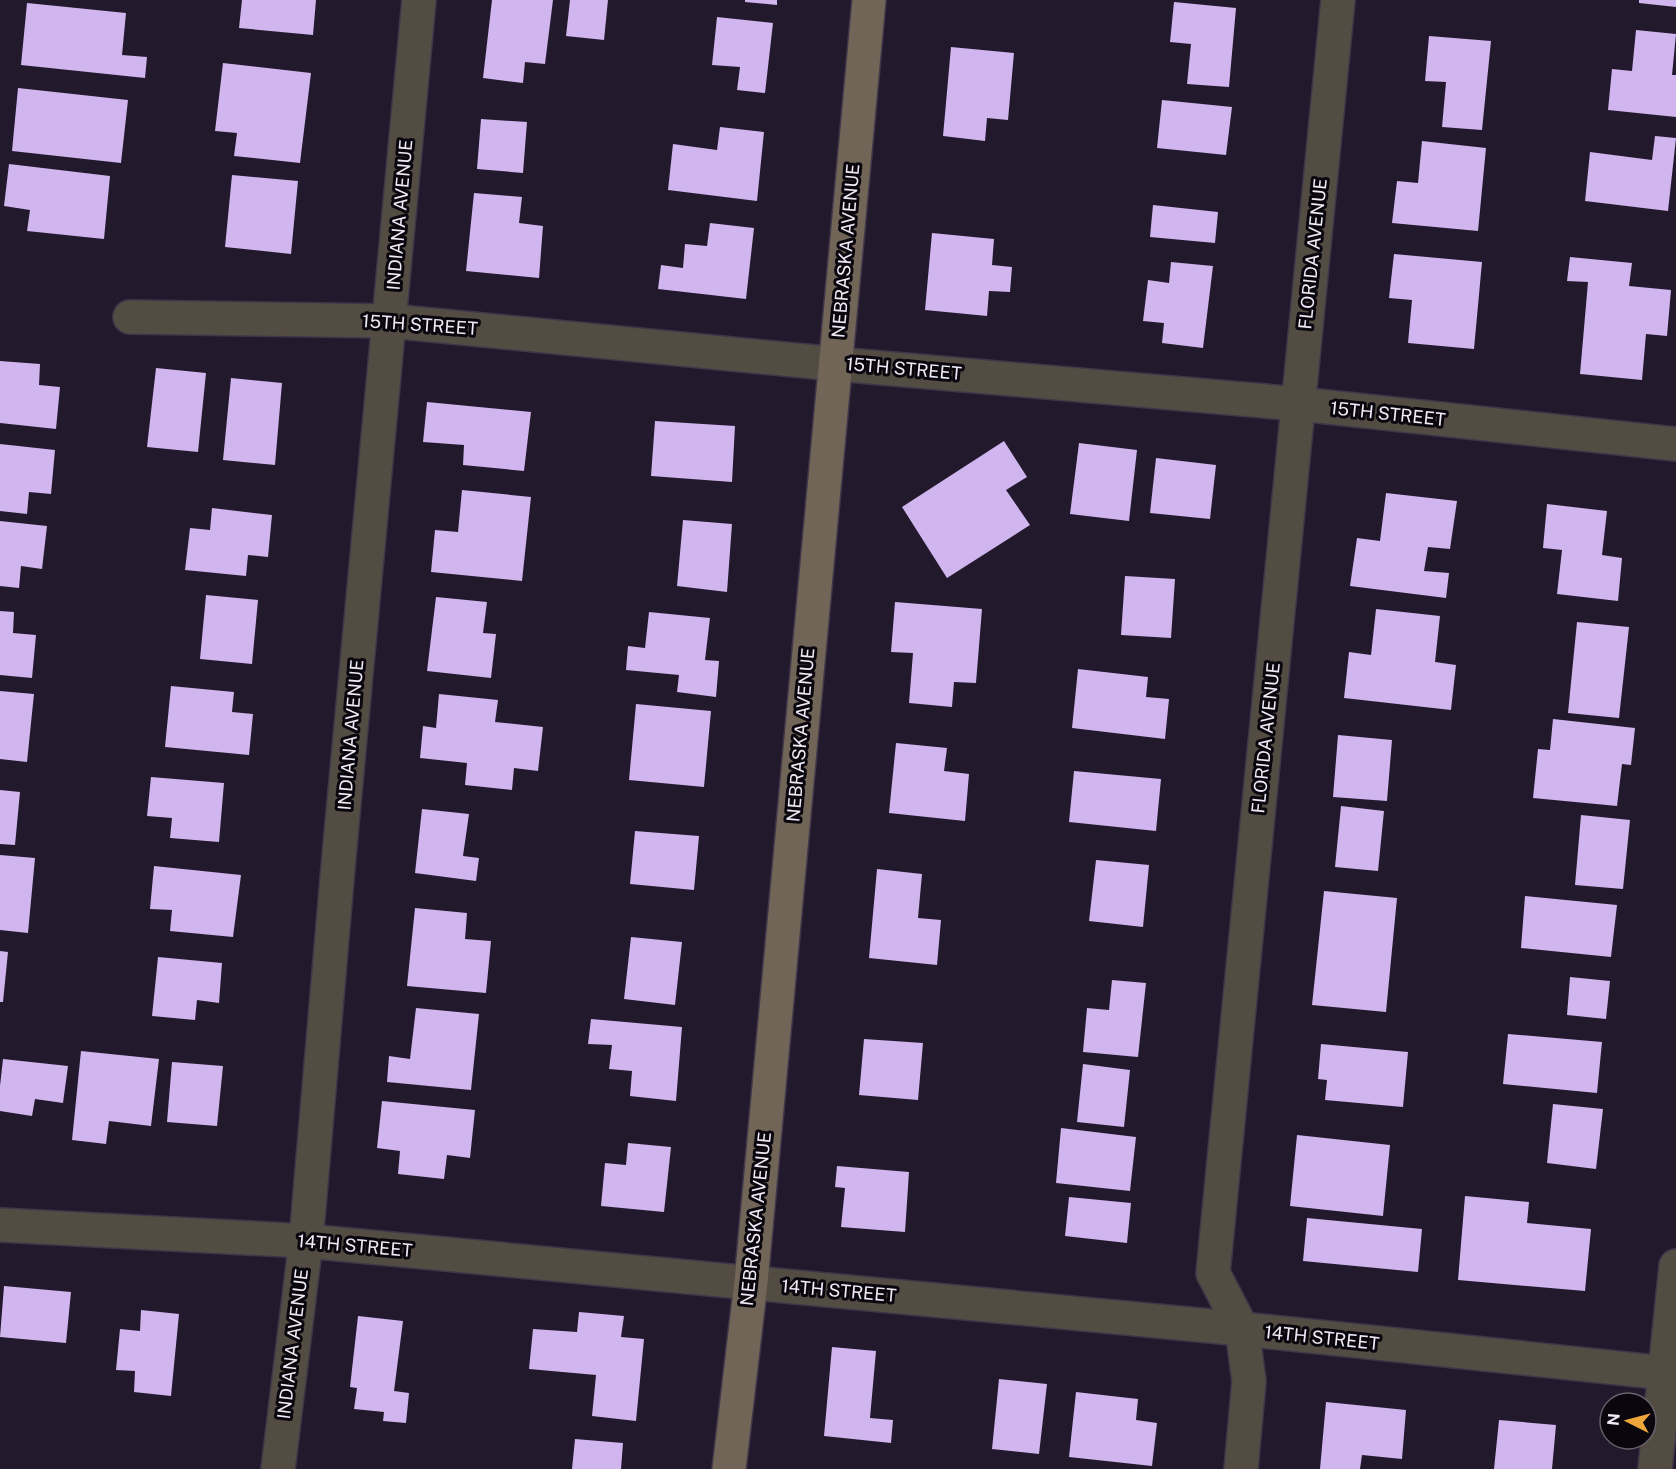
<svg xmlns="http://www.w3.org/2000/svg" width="1676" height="1469" viewBox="0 0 1676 1469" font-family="'Public Sans',sans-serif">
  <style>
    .building { fill: #d0b5ee }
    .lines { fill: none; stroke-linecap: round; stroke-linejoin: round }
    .minor-casing { stroke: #403649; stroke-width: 36 }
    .tertiary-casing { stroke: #403649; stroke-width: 36 }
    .secondary-casing { stroke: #403649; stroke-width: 36 }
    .minor { stroke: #534c43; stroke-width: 33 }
    .tertiary { stroke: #534c43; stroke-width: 33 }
    .secondary { stroke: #716557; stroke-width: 33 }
    .labels { text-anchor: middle; stroke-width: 6; stroke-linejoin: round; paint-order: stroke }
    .street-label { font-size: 18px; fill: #f0eaf7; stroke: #0a060e }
  </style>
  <rect width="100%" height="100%" fill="#23192d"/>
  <path class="building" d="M242,0H316L313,35L239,28Z
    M492,0H553L545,64L525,62L523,83L483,78Z
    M570,0H608L604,40L566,36Z
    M745,0H777V5L745,2Z
    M1639,0H1676V7L1639,3Z
    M1174,2L1236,8L1229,87L1187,84L1191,44L1170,42Z
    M27,3L126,13L122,55L147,57L145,78L21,65Z
    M717,17L773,23L765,93L737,90L740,67L712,65Z
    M1636,30L1676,34L1672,75H1676V117L1608,110L1612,69L1632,71Z
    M1429,36L1491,41L1482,130L1442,127L1446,82L1425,81Z
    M951,47L1014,53L1008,120L987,118L985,141L943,136Z
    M223,63L311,73L300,163L234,156L237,133L215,131Z
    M18,88L128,100L121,163L12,151Z
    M1162,100L1232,107L1226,155L1157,148Z
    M481,119L527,122L523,173L477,169Z
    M720,127L764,132L757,201L668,190L673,144L717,150Z
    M1655,136L1676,138L1668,211L1585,201L1590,152L1652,160Z
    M1422,141L1486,148L1478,231L1392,223L1397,181L1418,183Z
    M9,164L110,176L104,239L27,231L30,210L4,206Z
    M232,175L298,181L291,254L225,247Z
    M474,193L522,197L519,223L543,226L539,278L466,271Z
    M1153,205L1218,212L1215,243L1150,237Z
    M710,223L754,228L746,299L658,289L661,265L683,268L685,244L707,246Z
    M932,233L994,239L992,265L1012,267L1010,292L989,291L987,316L925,310Z
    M1394,254L1482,262L1474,349L1408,343L1412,300L1389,298Z
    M1570,257L1632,263L1629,286L1671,290L1667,336L1646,334L1642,380L1580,374L1588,282L1567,281Z
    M1171,262L1213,266L1203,348L1162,343L1164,323L1143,321L1148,280L1169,283Z
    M0,361L40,364L39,385L60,387L56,429L0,423Z
    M156,368L206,373L198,452L147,447Z
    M231,378L282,383L275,465L223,460Z
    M427,402L531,412L524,471L463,465L464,445L423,442Z
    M655,421L735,426L732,482L651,476Z
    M1004,441L1027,477L1006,490L1030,525L947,578L902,507Z
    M1079,443L1137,450L1129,521L1070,514Z
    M0,444L55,450L51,494L29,492L27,514L0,511Z
    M1156,458L1216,465L1210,519L1150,513Z
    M462,490L531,497L522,581L431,572L435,530L458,532Z
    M1386,493L1457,501L1450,549L1428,547L1424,571L1449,573L1446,598L1350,586L1357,538L1380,541Z
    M1547,504L1607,511L1602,555L1622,558L1618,601L1557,594L1562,550L1543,548Z
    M212,508L272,515L268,557L248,555L246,576L185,570L190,528L210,530Z
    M683,520L732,524L727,592L677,586Z
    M0,521L47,526L42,569L21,566L19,588L0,586Z
    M1125,576L1175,579L1171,638L1121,635Z
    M206,595L258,600L252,664L200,659Z
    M436,597L487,602L483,633L496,634L491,678L427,671Z
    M895,602L982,609L976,683L954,682L952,707L909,703L913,653L891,652Z
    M1376,609L1440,616L1435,662L1456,665L1451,710L1344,698L1349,652L1371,655Z
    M0,611L14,612L13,633L36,635L32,678L0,675Z
    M649,612L710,618L705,660L719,661L716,697L677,692L679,675L626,670L628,646L645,648Z
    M1577,622L1629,627L1619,718L1568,713Z
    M1078,669L1148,677L1146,697L1169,699L1165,739L1072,728Z
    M171,686L234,692L232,712L253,714L249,755L165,747Z
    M0,691L34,694L27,762L0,759Z
    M439,694L498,700L495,722L543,727L538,771L514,768L512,790L465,785L467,763L420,758L423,726L436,728Z
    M636,704L711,711L704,787L629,780Z
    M1553,719L1635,728L1631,765L1622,764L1617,806L1533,798L1538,749L1550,750Z
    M1338,735L1392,740L1387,801L1333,797Z
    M896,743L947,748L944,771L969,774L965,821L889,813Z
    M1074,771L1161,779L1156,831L1069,822Z
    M151,777L224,783L219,842L170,838L172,818L147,816Z
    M0,790L20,792L15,845L0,844Z
    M1341,806L1384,811L1378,871L1335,867Z
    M422,809L469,814L463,856L479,858L476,881L415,873Z
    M1581,815L1630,820L1623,889L1575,885Z
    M635,831L699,836L694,890L630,884Z
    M0,855L35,858L28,933L0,930Z
    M1096,860L1149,865L1143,927L1089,921Z
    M154,866L241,875L233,937L170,931L172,910L150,909Z
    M877,869L922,874L918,918L941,920L937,965L869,958Z
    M1324,891L1397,898L1386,1012L1312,1005Z
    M1525,896L1617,905L1611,957L1521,948Z
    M415,908L467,913L465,939L491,941L486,993L407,986Z
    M631,937L682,942L675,1005L624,999Z
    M0,951L8,952L3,1002H0Z
    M158,957L222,963L219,1003L197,1000L195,1020L152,1016Z
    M1570,977L1610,981L1606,1019L1567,1015Z
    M1112,980L1146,983L1138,1057L1083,1052L1087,1008L1109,1010Z
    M416,1008L479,1014L471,1090L387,1082L389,1056L410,1059Z
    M591,1019L682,1027L676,1101L630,1096L632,1071L609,1069L612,1045L588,1044Z
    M1508,1034L1602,1042L1597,1093L1503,1084Z
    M864,1039L923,1043L918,1100L859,1095Z
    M1321,1044L1408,1052L1403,1107L1325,1100L1327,1080L1318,1079Z
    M81,1051L159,1059L151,1126L109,1121L106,1144L72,1140Z
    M3,1059L68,1066L63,1103L35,1099L32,1116L0,1111V1086Z
    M172,1062L223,1066L217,1126L167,1122Z
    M1083,1064L1130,1070L1124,1127L1077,1122Z
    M382,1101L475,1110L470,1158L447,1155L444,1179L398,1174L400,1151L377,1148Z
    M1553,1104L1603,1109L1596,1169L1547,1163Z
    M1061,1128L1136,1137L1130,1191L1056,1183Z
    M1297,1135L1390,1145L1383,1216L1290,1206Z
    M628,1143L671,1147L664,1212L601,1206L605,1163L626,1165Z
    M837,1166L909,1172L905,1232L841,1227L845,1188L835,1187Z
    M1465,1196L1529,1202L1527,1223L1591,1229L1585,1291L1458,1280Z
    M1069,1197L1131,1203L1127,1243L1065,1236Z
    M1307,1218L1422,1229L1418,1272L1303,1261Z
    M4,1286L71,1292L66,1343L0,1337Z
    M141,1310L179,1314L171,1396L134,1392L135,1371L116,1370L120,1329L140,1331Z
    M579,1312L624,1316L621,1337L644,1339L636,1421L592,1416L596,1375L529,1369L533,1329L577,1332Z
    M358,1316L403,1321L394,1391L409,1393L406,1423L383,1421L384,1412L354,1409L357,1388L350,1387Z
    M832,1347L876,1351L870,1418L893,1420L891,1443L824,1436Z
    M999,1379L1047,1384L1039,1454L992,1449Z
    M1076,1392L1138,1399L1136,1420L1157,1423L1152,1466L1069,1457Z
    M1326,1402L1406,1410L1402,1459L1362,1455L1360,1469H1320Z
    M1499,1420L1556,1425L1552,1469H1494Z
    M575,1439L623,1443L621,1469H572Z"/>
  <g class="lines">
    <g class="minor-casing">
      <path id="minor" d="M130,317L390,321L836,364
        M0,1225L306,1241L1242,1329L1676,1374
        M278,1469L306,1241L339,856L419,0
        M1241,1469L1249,1381L1242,1329L1213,1273L1338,0
        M1655,1469L1676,1266"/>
    </g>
    <g class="tertiary-casing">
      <path id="tertiary" d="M836,364L1299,404L1676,444"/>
    </g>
    <g class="secondary-casing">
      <path id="secondary" d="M729,1469L751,1282L869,0"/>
    </g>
    <use href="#minor" class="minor"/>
    <use href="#tertiary" class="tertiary"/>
    <use href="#secondary" class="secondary"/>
  </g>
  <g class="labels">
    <g class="street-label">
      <text transform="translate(400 215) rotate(-85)" y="6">INDIANA AVENUE</text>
      <text transform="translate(846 251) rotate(-85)" y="6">NEBRASKA AVENUE</text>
      <text transform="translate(1313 254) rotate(-84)" y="6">FLORIDA AVENUE</text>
      <text transform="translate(420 325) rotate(4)" y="6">15TH STREET</text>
      <text transform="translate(904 369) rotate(5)" y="6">15TH STREET</text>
      <text transform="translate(1388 414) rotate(6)" y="6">15TH STREET</text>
      <text transform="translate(351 735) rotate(-85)" y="6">INDIANA AVENUE</text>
      <text transform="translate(801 735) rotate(-85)" y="6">NEBRASKA AVENUE</text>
      <text transform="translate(1266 738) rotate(-84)" y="6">FLORIDA AVENUE</text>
      <text transform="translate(756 1219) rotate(-84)" y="6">NEBRASKA AVENUE</text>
      <text transform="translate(355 1246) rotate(5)" y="6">14TH STREET</text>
      <text transform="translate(839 1291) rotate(5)" y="6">14TH STREET</text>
      <text transform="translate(1322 1338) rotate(6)" y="6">14TH STREET</text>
      <text transform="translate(293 1344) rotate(-83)" y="6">INDIANA AVENUE</text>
    </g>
  </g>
  <g transform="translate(1628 1421) rotate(276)"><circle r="28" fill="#0a060e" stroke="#66616b" stroke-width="1.5"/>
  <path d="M0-4.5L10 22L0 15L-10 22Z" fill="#efa73d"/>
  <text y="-9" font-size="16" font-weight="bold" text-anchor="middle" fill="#f0eaf7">N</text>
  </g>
</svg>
